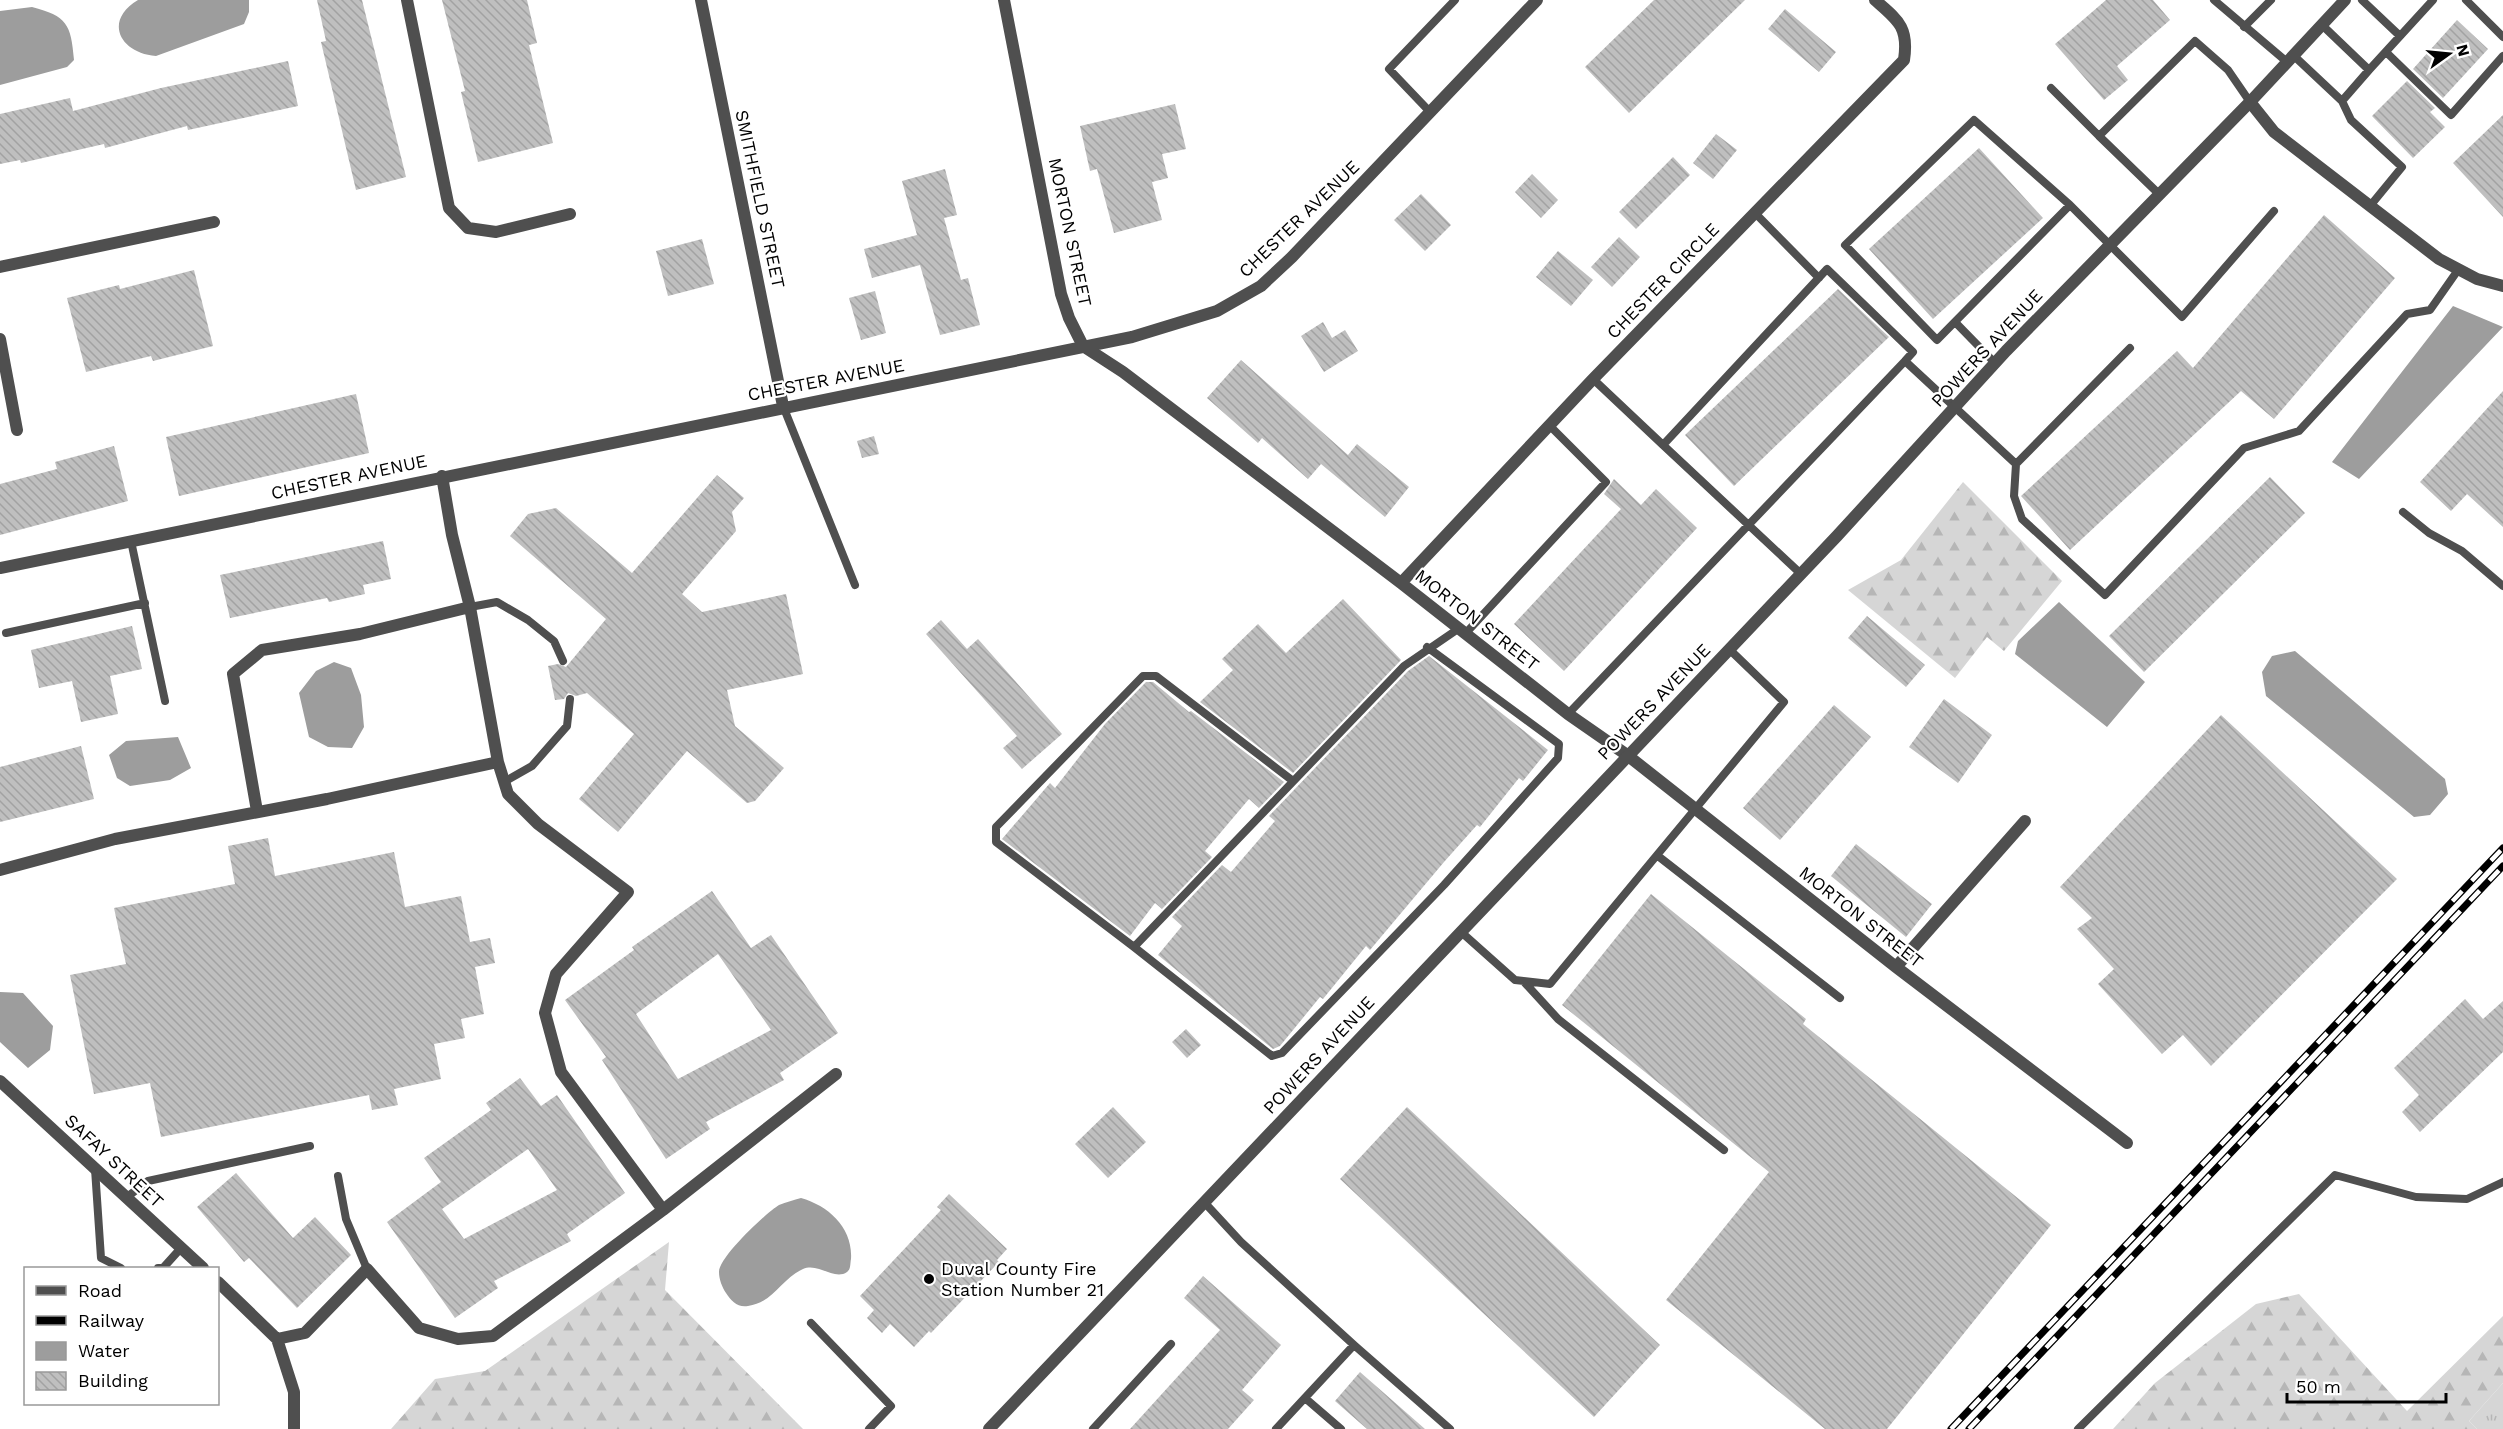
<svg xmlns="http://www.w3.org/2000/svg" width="2503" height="1429" viewBox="0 0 2503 1429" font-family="'Work Sans',sans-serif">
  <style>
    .grass { fill: url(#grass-tufts) }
    .forest { fill: url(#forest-firs) }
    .water { fill: #9d9d9d }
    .building { fill: url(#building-back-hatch); fill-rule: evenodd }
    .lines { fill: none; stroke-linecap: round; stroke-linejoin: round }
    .service { stroke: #4f4f4f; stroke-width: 8 }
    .minor { stroke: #4f4f4f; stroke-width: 12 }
    .tertiary { stroke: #4f4f4f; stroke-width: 12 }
    .rail-casing { stroke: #000; stroke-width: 7 }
    .rail { stroke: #fff; stroke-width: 4.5; stroke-dasharray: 14; stroke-linecap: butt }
    .poi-dot { fill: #000; stroke: #fff; stroke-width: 2 }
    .labels { text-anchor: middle; stroke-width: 4.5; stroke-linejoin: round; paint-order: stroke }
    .street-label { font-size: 18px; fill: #000; stroke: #fff }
    .poi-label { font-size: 18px; fill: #000; stroke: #fff; text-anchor: start }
  </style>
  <defs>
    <pattern id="grass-tufts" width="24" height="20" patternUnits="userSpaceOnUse" patternTransform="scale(1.5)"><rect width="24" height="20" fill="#d6d6d6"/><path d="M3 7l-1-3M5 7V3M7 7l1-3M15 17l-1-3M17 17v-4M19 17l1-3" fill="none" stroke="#b6b6b6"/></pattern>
    <pattern id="forest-firs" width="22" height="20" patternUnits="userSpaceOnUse" patternTransform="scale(1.5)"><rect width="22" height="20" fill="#d6d6d6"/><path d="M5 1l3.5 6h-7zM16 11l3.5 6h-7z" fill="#b6b6b6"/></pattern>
    <pattern id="building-back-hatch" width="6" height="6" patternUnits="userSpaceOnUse" patternTransform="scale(1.5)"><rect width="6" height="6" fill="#bfbfbf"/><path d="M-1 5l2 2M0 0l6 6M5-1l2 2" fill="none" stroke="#a2a2a2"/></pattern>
  </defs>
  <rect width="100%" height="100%" fill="#fff"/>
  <path class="grass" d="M2503,1383V1429H2477L2469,1421Z"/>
  <path class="forest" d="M1963,482L2062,581L2004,651L1987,637L1955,678L1848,590L1901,560Z
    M669,1242L665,1290L803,1429H391L435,1379L485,1371Z
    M2299,1294L2407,1411L2503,1316V1383L2469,1421L2477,1429H2113L2155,1383L2256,1304Z"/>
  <path class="water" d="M138,0H249V12L244,24L156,56C120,53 103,21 138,0Z
    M32,7C67,16 71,24 74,60L67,67L0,85V11Z
    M2453,306L2503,327L2359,479L2332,462Z
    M2059,602L2145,682L2107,727L2015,654L2018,641Z
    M2295,651L2445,779L2448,794L2430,815L2414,817L2266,696L2262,672L2272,656Z
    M334,662L351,668L361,695L364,727L352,748L328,747L309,737L299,693L316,671Z
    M178,737L191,768L170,780L130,786L117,778L109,755L126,741Z
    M0,992L23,993L53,1026L50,1050L28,1068L0,1042Z
    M801,1198C829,1206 853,1228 851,1259C850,1264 851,1269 847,1272C834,1281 818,1262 803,1269C782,1278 773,1303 748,1306C738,1308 731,1301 726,1293C722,1287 719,1279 719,1272C719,1257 766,1213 779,1205C786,1202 794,1200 801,1198Z"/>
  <path class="building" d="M317,0H362L406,177L356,190L321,42L326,41Z
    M442,0H527L537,43L529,45L553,143L478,162L461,92L465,91Z
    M1654,0H1745L1629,113L1585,67Z
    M2106,0H2153L2170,20L2117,66L2128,80L2104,100L2055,44Z
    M1785,9L1836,52L1819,72L1768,29Z
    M2457,20L2488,49L2443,98L2413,69Z
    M288,61L298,106L188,130L187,126L105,148L104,144L21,163L20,160L0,164V114L70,98L73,111L161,88Z
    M2407,81L2435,108L2430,112L2445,127L2413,158L2372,116Z
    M1175,104L1186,149L1162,154L1168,178L1152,182L1162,220L1114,233L1097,169L1090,171L1080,126Z
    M2503,115V217L2453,163Z
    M1716,134L1737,150L1713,179L1693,163Z
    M1979,148L2043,218L1933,319L1869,249Z
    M1673,157L1690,175L1636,229L1619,212Z
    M945,169L957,215L944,218L961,280L968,278L980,325L940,335L920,265L872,278L864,249L917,235L902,181Z
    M1532,174L1558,200L1541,218L1515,192Z
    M1421,194L1451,225L1425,251L1394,220Z
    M2324,215L2395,278L2274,419L2241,391L2070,550L2021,496L2177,351L2193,368Z
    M1619,237L1640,257L1612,287L1591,267Z
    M702,239L714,284L668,296L656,251Z
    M1558,251L1593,280L1571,306L1536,277Z
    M194,270L213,346L153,361L151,356L86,372L67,298L119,285L120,289Z
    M1838,289L1889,337L1734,486L1685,435Z
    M875,291L886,333L861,340L849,298Z
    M1323,322L1332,338L1345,330L1358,351L1324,372L1301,336Z
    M1241,360L1348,455L1357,444L1409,487L1385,517L1321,464L1308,479L1262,438L1258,443L1207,398Z
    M2503,391V527L2467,494L2451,511L2420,482Z
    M356,394L369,453L179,496L166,437Z
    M874,436L879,454L862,458L857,441Z
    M114,446L128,501L0,535V484L57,469L55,462Z
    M717,475L744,498L732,512L736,531L682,594L702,612L786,594L803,674L727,690L735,726L784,768L755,801L747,803L687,751L618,832L579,799L634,734L587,693L576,696L568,693L564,699L555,700L548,666L558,664L566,667L606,619L510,536L528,514L556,508L632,573Z
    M2270,477L2305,513L2144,672L2109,636Z
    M1614,479L1641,505L1656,489L1697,528L1564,671L1514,624L1621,509L1604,494Z
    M383,541L391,579L363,585L365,594L329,602L327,598L230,618L220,575Z
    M1343,599L1401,660L1293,773L1200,702L1233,670L1222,659L1258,624L1286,653Z
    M1867,616L1925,665L1906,687L1848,638Z
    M941,620L967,649L978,639L1062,734L1022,769L1003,748L1017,736L926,634Z
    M132,626L142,669L110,676L118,714L81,722L72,681L39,688L31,650Z
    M1429,656L1548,750L1523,781L1519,778L1480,827L1477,825L1444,862L1370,950L1366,946L1323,999L1320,997L1280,1046L1273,1049L1158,955L1182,926L1172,917L1222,865L1231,872L1275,821L1269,816L1408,671Z
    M1146,682H1153L1189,712L1191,711L1284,782L1259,808L1249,799L1205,851L1212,857L1162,909L1155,903L1130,936L1002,839L1050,783L1055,788L1105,724Z
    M1944,699L1992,735L1958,783L1909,747Z
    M1834,705L1871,737L1780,840L1743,808Z
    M2221,715L2397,879L2211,1066L2183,1035L2162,1054L2098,984L2114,969L2077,929L2092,918L2060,887Z
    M81,746L94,799L0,822V767Z
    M268,838L275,876L394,852L405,907L461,896L470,942L490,938L495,963L475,967L484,1014L461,1019L465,1038L434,1044L441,1079L394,1089L398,1105L372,1110L369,1095L161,1137L150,1083L94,1094L70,975L126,964L114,908L235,884L228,846Z
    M1856,844L1932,904L1906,937L1831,876Z
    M712,891L751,948L771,935L838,1033L780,1073L784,1080L706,1122L710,1129L666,1159L602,1060L606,1057L565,1000L634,950L632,947ZM718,954L771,1030L678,1079L636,1014Z
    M1651,894L1806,1019L1803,1024L2051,1225L1887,1429H1825L1666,1300L1769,1172L1562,1005Z
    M2465,999L2483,1019L2503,1001V1052L2420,1132L2402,1112L2419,1095L2394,1068Z
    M1186,1029L1201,1045L1187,1058L1172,1042Z
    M520,1078L541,1106L557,1095L625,1193L567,1234L571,1241L494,1281L498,1288L455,1318L387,1222L441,1182L424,1158L491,1110L486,1103ZM528,1149L557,1190L464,1239L442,1209Z
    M1113,1107L1146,1142L1108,1178L1075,1144Z
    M1407,1107L1660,1345L1594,1417L1340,1179Z
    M236,1173L293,1238L315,1217L351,1255L297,1308L249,1258L244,1262L197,1207Z
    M949,1194L1007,1249L997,1260L999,1262L931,1333L929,1331L914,1347L890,1324L882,1333L867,1318L874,1310L860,1296L941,1210L937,1207Z
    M1203,1276L1281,1345L1242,1390L1254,1400L1228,1429H1130L1220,1330L1184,1298Z
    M1360,1372L1425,1429H1367L1335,1401Z"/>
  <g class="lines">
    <path class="service" d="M2214,0L2287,62
      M2362,0L2400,36
      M2466,0L2503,37
      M2244,27L2271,0
      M2386,52L2451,115L2503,56
      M2293,55L2342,101L2369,70L2322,25
      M2369,70L2433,0
      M2051,88L2099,136
      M2342,101L2351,120L2402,167L2370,206
      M1431,113L1389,69L1455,0
      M2160,195L2099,136L2195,41L2228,70L2250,102
      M2070,205L1937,340L1845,245L1974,120L2070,205L2182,317L2274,211
      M1755,213L1819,278
      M1955,322L1995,363
      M1593,379L1663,445
      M783,406L855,585
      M2016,464L2130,348
      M2403,512L2429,533L2462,551L2503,586
      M131,541L165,701
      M1801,574L1663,445L1827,269L1913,352L1905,361
      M470,607L497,602L528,620L554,641L563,661
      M6,633L145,603
      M1465,634L1606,482L1549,425
      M1427,647L1559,744L1558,758L1444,885L1282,1053L1272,1056L1134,947L1404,666L1458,629
      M1568,714L1905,361L2016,464L2014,496L2022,519L2105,595L2244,448L2299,431L2407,314L2430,310L2458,270
      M504,782L532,766L567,726L570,699
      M1658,856L1840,998
      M1460,931L1515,980L1550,984L1784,702L1729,649
      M1134,947L996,842V827L1143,676H1156L1293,781
      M1525,983L1558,1019L1724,1150
      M95,1169L101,1258L121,1268
      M338,1176L346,1219L367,1269
      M127,1197L148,1181L310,1146
      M1204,1202L1241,1242L1354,1345
      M158,1268H163L181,1248
      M811,1323L891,1406L869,1429
      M1305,1398L1341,1429
      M1093,1429L1171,1344
      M1276,1429L1354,1345L1450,1429
      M2078,1429L2335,1175L2416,1197L2467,1199L2503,1182"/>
    <path class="minor" d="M407,0L449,208L468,228L496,232L570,214
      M701,0L783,406
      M1004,0L1061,294L1069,318L1083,346L1123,372L1401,583L1568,714L1627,755L1896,967L2127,1143
      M2250,102L2274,132L2439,259L2477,279L2503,286
      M0,267L214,222
      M0,339L17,430
      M442,476L452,535L470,607
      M0,568L1132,337L1217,311L1261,286L1292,257L1537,0
      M1401,583L1593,379L1904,60C1909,27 1898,20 1875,0
      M257,811L233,674L262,650L360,634L470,607L498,762
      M0,870L115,839L327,799L498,762L508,794L538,824L628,892L556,974L545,1013L561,1072L663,1210L493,1336L458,1339L419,1328L367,1269L305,1333L277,1339
      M1896,967L2025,821
      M0,1081L203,1268
      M663,1210L836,1074
      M218,1282L277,1339L294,1392V1429"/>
    <path class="tertiary" d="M989,1429L1837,536L2006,351L2250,102L2345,0"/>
    <g class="rail-casing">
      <path id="rail" d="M1951,1429L2503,848
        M1969,1429L2503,866"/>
    </g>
    <use href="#rail" class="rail"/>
  </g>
  <circle class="poi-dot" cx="929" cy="1279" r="6"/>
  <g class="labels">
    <g class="street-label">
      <text transform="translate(760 199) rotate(78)" y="6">SMITHFIELD STREET</text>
      <text transform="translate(1299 219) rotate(-44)" y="6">CHESTER AVENUE</text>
      <text transform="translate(1070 232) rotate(78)" y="6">MORTON STREET</text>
      <text transform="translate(1663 281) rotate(-46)" y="6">CHESTER CIRCLE</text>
      <text transform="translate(1987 348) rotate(-47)" y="6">POWERS AVENUE</text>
      <text transform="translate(826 380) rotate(-11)" y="6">CHESTER AVENUE</text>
      <text transform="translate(349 477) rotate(-12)" y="6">CHESTER AVENUE</text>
      <text transform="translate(1477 620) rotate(38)" y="6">MORTON STREET</text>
      <text transform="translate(1654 702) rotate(-46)" y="6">POWERS AVENUE</text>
      <text transform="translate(1861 917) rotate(38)" y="6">MORTON STREET</text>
      <text transform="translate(1319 1055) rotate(-47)" y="6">POWERS AVENUE</text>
      <text transform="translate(114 1161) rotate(43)" y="6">SAFAY STREET</text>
    </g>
    <g class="poi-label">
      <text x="941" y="1275">Duval County Fire<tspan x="941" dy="21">Station Number 21</tspan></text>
    </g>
  </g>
  <rect x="24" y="1267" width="195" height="138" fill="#ffffff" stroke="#999999" stroke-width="1.5"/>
  <rect x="36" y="1286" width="30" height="9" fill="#4f4f4f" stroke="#999999" stroke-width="1.5"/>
  <text x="78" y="1297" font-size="18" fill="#000000">Road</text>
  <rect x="36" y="1316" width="30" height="9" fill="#000000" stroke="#999999" stroke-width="1.5"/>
  <text x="78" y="1327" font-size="18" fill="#000000">Railway</text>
  <rect x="36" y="1342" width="30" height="18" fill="#9d9d9d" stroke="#999999" stroke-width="1.5"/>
  <text x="78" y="1357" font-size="18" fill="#000000">Water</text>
  <rect x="36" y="1372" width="30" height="18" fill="url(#building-back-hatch)" stroke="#999999" stroke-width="1.5"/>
  <text x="78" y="1387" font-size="18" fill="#000000">Building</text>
  <g transform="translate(2449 54) rotate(75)" stroke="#ffffff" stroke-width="4.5" paint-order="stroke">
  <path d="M0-4.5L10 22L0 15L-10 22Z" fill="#000000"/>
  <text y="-9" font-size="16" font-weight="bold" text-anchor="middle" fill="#000000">N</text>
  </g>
  <path d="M2287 1393v9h159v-9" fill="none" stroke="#000000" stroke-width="3"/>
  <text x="2296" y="1393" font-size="18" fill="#000000" stroke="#ffffff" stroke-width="4.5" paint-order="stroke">50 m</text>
</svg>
